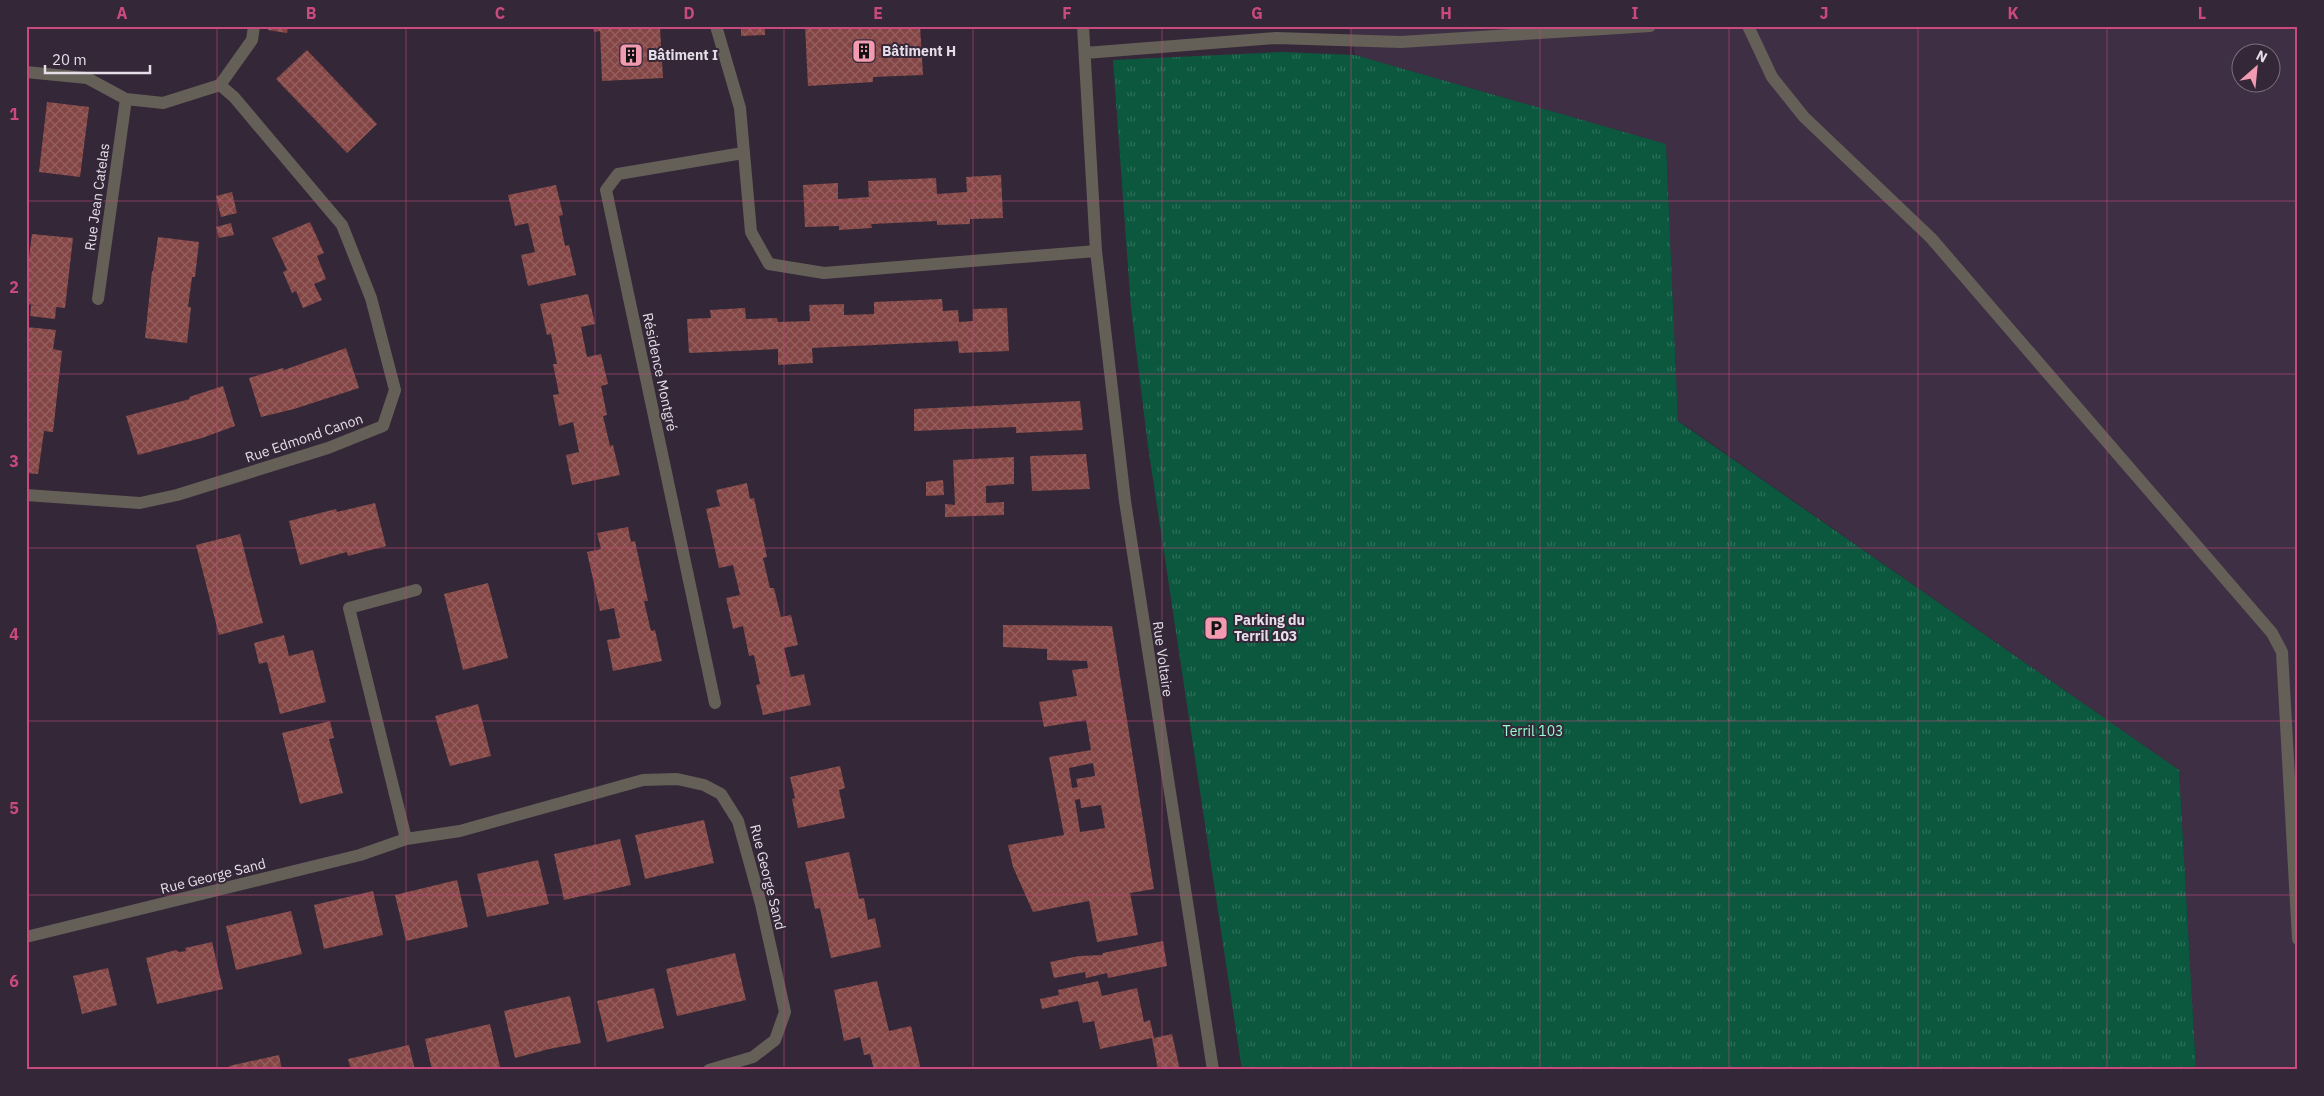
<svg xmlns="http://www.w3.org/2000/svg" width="2324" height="1096" viewBox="0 0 2324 1096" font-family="'IBM Plex Sans',sans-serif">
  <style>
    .built { fill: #3f2f44; fill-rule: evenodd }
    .park { fill: url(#park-tufts) }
    .building { fill: url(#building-cross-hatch); fill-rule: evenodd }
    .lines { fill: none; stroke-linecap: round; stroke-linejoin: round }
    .minor { stroke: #646058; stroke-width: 12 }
    .grid { fill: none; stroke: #cb4a7e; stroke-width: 1; stroke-opacity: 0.55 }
    .labels { text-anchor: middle; stroke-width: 4; stroke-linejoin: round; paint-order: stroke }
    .poi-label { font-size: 14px; font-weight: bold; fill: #e5dee8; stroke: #342838; text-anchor: start }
    .street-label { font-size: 14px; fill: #e5dee8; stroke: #342838 }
    .park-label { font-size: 14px; fill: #96fbcf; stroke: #342838 }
    .neatline { fill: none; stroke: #cb4a7e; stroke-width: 2 }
    .grid-label { font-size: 16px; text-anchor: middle; font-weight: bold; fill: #cb4a7e }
  </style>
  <defs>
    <pattern id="park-tufts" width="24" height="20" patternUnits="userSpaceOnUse" patternTransform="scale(1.25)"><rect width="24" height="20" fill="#0b583e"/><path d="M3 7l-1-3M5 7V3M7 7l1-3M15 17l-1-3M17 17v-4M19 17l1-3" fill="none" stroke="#2e705a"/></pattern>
    <pattern id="building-cross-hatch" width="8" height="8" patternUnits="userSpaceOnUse" patternTransform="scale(1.25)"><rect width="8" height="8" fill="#834645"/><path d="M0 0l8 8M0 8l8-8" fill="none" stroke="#946060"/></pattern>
  </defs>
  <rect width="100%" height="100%" fill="#342838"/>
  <path class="built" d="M1350,26H2298V1070H2196L2179,770L1678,420L1666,144L1355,55ZM2242,52H2272V82H2242Z"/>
  <path class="park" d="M1281,52L1355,55L1666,144L1678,421L2179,770L2196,1070H1242L1148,446L1131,308L1113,60Z"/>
  <path class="building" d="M269,26H288L287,33L268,30Z
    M593,26L660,28L663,78L602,81L600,31L594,32Z
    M741,26H765V35L741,36Z
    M805,26H920L923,75L873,77V82L808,86Z
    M307,50L377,124L347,153L276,79Z
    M47,102L89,107L80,177L39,172Z
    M1001,175L1003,218L970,219V224L937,225V221L871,224L872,228L839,230V226L805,227L803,185L838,183V199L869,197L868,181L936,178L937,194L967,192L966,177Z
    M556,185L563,215L559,216L565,246L569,245L576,275L528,286L521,255L535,252L528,223L515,226L508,195Z
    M232,192L237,213L221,217L216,196Z
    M310,222L324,253L317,256L326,279L314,284L322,300L303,308L296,291L292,293L283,272L287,270L272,238Z
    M231,223L234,235L219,238L216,227Z
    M32,234L73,238L65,308L56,307L55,319L30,316L31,305L43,306L26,304V280Z
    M158,237L199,242L195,277H192L188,307H191L187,343L145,338L152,271H153Z
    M588,294L595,324L581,327L587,357L601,354L608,384L601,386L607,415L603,416L610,446L613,445L620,475L572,485L566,455L579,452L573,422L559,426L553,395L559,394L553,364H557L551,334L547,335L540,304Z
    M942,299L943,311L958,310L959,322L973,321V309L1007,308L1009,351L959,353L958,341L812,348L813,363L778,365V349L689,353L687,319L711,318L710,310L745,308L746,319L777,318L778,322L810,321L809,305L844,304V315L874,314V302Z
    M26,327L56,330L53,349L62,351L53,432L44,431L38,474L26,473Z
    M346,348L359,388L294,409L261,417L249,378L283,368L284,370Z
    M223,386L235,426L202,438L138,455L126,416L190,399L189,397Z
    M1080,401L1083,430L1016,433V427L914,431V409Z
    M1086,454L1090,489L1032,491L1030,456Z
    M1014,457V484L986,486V503L1004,502V515L945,517V504L955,505L953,460Z
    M943,480L944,495L926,496V482Z
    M747,483L750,499L754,498L767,557L763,558L770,588H774L781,617L791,615L798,645L784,648L791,677L804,674L811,705L763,715L756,685L760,684L754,655L749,656L743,626L733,629L726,598L740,595L733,565L719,568L706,509L720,506L716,490Z
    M375,503L386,546L348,556L347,552L300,565L289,521L336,509L337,512Z
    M628,527L631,542L635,541L648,601H644L651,631L655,630L662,661L613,671L607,640L620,638L614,608L600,611L587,552L601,549L597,533Z
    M240,534L263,623L219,635L196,545Z
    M488,583L508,658L463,670L444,594Z
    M1003,625L1112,626L1154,889L1130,893L1138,935L1097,942L1089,901L1033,912L1013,867L1008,845L1064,835L1049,757L1091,750L1086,720L1044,727L1039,702L1077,696L1072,670L1088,668L1087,661L1047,660V649L1003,647ZM1093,763L1095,776L1076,779L1078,787L1072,788L1069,768ZM1080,799L1081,808L1101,805L1105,828L1080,832L1075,800Z
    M284,635L289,656L313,650L326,702L280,714L267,662L259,664L254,643Z
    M478,704L491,756L450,766L435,716Z
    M330,721L334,738L329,739L343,793L300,804L282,733Z
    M840,766L845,788L839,790L845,818L798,828L792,799L795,798L790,777Z
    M704,820L714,863L645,879L635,835Z
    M620,839L631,885L564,900L554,854Z
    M849,852L859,899L864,898L868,920L875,918L881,947L831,958L820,908L815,909L805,862Z
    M538,860L549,904L487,917L477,874Z
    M457,880L468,927L406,941L395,895Z
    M373,891L383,935L324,949L314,905Z
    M291,911L302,954L236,970L226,926Z
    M1163,941L1167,966L1108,978L1107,973L1086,978L1085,972L1054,978L1050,962L1079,956L1102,955L1103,953Z
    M212,942L223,989L157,1004L146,958L176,950L179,952L186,951L185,948Z
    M735,953L746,1000L677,1016L666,969Z
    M108,968L117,1005L82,1014L73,976Z
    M877,981L889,1031L911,1026L921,1070H874L870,1054L864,1055L860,1037L844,1041L834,990Z
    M1098,981L1102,996L1137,988L1144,1022L1150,1020L1154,1038L1172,1034L1180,1070H1158L1152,1038L1100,1049L1094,1021L1083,1023L1078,1001L1042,1009L1040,999L1059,995L1058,990Z
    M654,988L664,1028L607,1042L597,1001Z
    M570,996L581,1043L549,1049L515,1058L504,1011Z
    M490,1024L500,1067L491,1070H432L425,1039Z
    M409,1045L415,1070H351L348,1059Z
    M279,1055L282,1070H229V1066Z"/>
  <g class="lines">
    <path class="minor" d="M716,26L740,108L751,232L769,264L824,273L1096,251
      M1083,26L1096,251L1125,501L1213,1070
      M1748,26L1772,77L1804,117L1931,238L2272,633L2282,652L2298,939
      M1085,53L1276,38L1401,42L1650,26
      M26,72L87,78L126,99L163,103L220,85L252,40L254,26
      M98,299L126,99
      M26,495L140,503L177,495L328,448L383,426L395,390L371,298L342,225L234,97L220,85
      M715,703L606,190L618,174L743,153
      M406,839L349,608L416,590
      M26,937L360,855L406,839L460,831L643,780L677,779L704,785L721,794L738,821L761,904L785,1012L775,1040L753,1057L709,1070"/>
  </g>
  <path class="grid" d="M217,26V1070M406,26V1070M595,26V1070M784,26V1070M973,26V1070M1162,26V1070M1351,26V1070M1540,26V1070M1729,26V1070M1918,26V1070M2107,26V1070M26,201H2298M26,374H2298M26,548H2298M26,721H2298M26,895H2298"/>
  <defs>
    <g id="building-square" transform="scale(1.25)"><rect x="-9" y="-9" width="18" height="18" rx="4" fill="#f29aaf" stroke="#342838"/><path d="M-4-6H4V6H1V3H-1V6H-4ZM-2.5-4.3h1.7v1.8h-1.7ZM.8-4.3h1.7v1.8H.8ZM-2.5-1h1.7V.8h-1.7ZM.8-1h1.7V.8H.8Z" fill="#111"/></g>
    <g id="parking-square" transform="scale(1.25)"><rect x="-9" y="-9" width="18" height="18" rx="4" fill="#f29aaf" stroke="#342838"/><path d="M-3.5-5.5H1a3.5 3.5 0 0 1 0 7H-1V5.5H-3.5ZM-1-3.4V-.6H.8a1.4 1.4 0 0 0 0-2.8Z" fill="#111"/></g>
  </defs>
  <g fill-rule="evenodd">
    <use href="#building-square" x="864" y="51"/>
    <use href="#building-square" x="631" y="55"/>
    <use href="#parking-square" x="1216" y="628"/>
  </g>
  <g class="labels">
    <g class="poi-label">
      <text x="882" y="56">Bâtiment H</text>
      <text x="648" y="60">Bâtiment I</text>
      <text x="1234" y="625">Parking du<tspan x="1234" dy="16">Terril 103</tspan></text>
    </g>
    <g class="street-label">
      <text transform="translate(97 197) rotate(-82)" y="5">Rue Jean Catelas</text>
      <text transform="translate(660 372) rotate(78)" y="5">Résidence Montgré</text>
      <text transform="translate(304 438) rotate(-19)" y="5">Rue Edmond Canon</text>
      <text transform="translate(1163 659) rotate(82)" y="5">Rue Voltaire</text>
      <text transform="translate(213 876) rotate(-14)" y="5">Rue George Sand</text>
      <text transform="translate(768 877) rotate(76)" y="5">Rue George Sand</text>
    </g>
    <g class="park-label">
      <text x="1533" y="736">Terril 103</text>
    </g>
  </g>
  <rect width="2324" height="1096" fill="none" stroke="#342838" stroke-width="55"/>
  <g transform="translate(2256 68) rotate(27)"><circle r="24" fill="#342838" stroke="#7b717e"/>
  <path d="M0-4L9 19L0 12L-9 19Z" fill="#f29aaf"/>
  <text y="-8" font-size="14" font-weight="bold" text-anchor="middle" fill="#e5dee8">N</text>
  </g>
  <path d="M45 65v8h105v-8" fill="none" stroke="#e5dee8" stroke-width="2.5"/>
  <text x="52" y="65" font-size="15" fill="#e5dee8" stroke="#342838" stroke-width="4" paint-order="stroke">20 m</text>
  <rect x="28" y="28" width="2268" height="1040" class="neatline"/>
  <g class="grid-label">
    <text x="122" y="19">A</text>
    <text x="311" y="19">B</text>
    <text x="500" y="19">C</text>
    <text x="689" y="19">D</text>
    <text x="878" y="19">E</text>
    <text x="1067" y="19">F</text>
    <text x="1257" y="19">G</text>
    <text x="1446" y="19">H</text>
    <text x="1635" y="19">I</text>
    <text x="1824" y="19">J</text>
    <text x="2013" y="19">K</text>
    <text x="2202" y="19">L</text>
    <text x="14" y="120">1</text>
    <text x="14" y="293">2</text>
    <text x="14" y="467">3</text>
    <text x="14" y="640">4</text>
    <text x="14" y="814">5</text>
    <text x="14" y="987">6</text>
  </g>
</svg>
